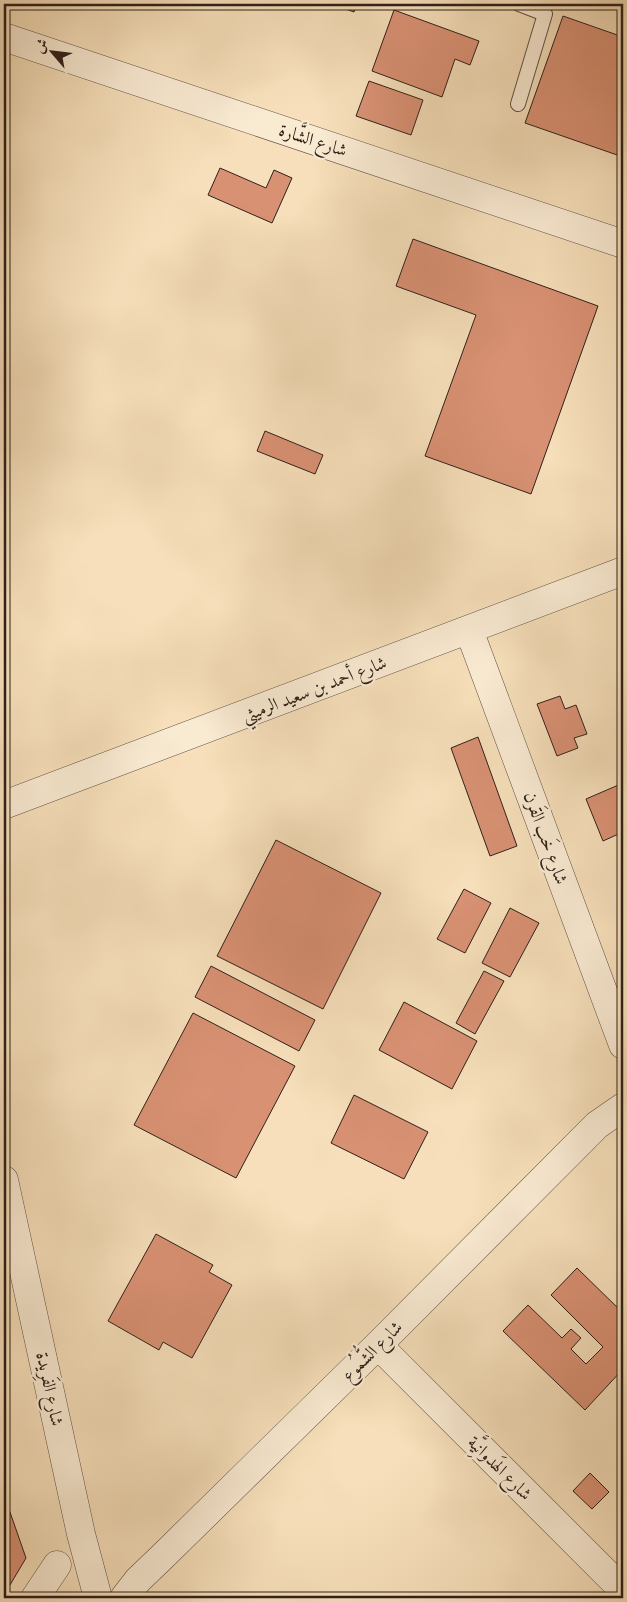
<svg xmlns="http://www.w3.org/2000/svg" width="627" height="1602" viewBox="0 0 627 1602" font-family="'Gentium Book Plus',Amiri,serif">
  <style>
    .building { fill: #d99174; stroke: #2f201a }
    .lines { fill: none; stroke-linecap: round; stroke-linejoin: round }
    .service-casing { stroke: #615042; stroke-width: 16 }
    .minor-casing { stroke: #615042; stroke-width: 29 }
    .service { stroke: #f9ead2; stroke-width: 14 }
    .minor { stroke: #f9ead2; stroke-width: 28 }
    .labels { text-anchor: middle; stroke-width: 4.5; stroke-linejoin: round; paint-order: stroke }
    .street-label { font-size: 18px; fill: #2f201a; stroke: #f9ead2 }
  </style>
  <rect width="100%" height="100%" fill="#f6dfba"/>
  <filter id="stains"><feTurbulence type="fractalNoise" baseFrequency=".004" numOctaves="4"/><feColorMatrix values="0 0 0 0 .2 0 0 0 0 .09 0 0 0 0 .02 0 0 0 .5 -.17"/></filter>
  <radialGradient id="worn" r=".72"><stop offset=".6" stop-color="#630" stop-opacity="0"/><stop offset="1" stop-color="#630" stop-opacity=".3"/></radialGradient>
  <path class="building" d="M332,4H357L354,12Z
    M394,10L479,41L470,65L455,59L442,97L372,71Z
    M563,16L623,37V157L525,123Z
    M369,81L423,100L411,135L356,116Z
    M220,168L266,188L274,170L292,178L272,223L208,195Z
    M413,239L598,306L531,494L425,456L476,315L396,286Z
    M265,431L323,455L315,474L257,451Z
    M560,696L565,709L576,705L587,734L574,738L578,748L557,756L537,704Z
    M478,737L517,846L490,856L451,748Z
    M623,783V832L603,841L586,799Z
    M276,840L381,893L323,1009L217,956Z
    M464,889L491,903L465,953L437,939Z
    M510,908L539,923L510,977L482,963Z
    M211,966L315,1020L299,1051L195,997Z
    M484,971L504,981L475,1034L456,1023Z
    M404,1002L477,1041L452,1089L379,1050Z
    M193,1013L295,1066L236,1178L134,1125Z
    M354,1095L428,1132L404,1179L331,1143Z
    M156,1234L213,1265L209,1272L232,1285L192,1358L163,1342L159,1350L108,1321Z
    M577,1268L623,1313V1369L585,1410L503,1331L528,1305L562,1338L571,1329L581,1338L571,1349L586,1364L603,1347L551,1295Z
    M590,1473L609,1492L592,1509L573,1491Z
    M4,1495L26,1558L4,1595Z"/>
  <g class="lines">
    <g class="service-casing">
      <path id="service" d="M518,104L545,14L519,4"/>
    </g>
    <g class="minor-casing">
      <path id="minor" d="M4,37L623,244
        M469,630L623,1045
        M4,805L623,571
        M4,1180L81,1534L98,1598
        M378,1345L623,1590
        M35,1598L57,1565
        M124,1598L138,1580L162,1557L378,1345L597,1125L623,1107"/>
    </g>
    <use href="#service" class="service"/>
    <use href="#minor" class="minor"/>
  </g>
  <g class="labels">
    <g class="street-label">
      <text transform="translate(313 140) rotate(18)" y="6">شارع الشَّارة</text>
      <text transform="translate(314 689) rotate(-21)" y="6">شارع أحمد بن سعيد الرميثي</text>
      <text transform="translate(546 838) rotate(70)" y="6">شارع خَب القَرن</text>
      <text transform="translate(372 1351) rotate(-45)" y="6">شارع الشُّمُوع</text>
      <text transform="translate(50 1389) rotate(78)" y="6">شارع الفَرِيدة</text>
      <text transform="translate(500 1468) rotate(45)" y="6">شارع الهَدوانِيَّة</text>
    </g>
  </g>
  <rect width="627" height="1602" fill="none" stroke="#f6dfba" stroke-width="20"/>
  <rect x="5" y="5" width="617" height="1592" fill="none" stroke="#2f201a" stroke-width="2.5"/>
  <rect x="10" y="10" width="607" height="1582" fill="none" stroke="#2f201a"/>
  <g transform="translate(52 52) rotate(298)" stroke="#f9ead2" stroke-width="4" paint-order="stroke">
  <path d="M0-4L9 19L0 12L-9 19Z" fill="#2f201a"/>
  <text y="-8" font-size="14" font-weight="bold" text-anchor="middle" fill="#2f201a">ش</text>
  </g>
  <rect width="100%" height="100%" filter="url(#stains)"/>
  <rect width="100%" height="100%" fill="url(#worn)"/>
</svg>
